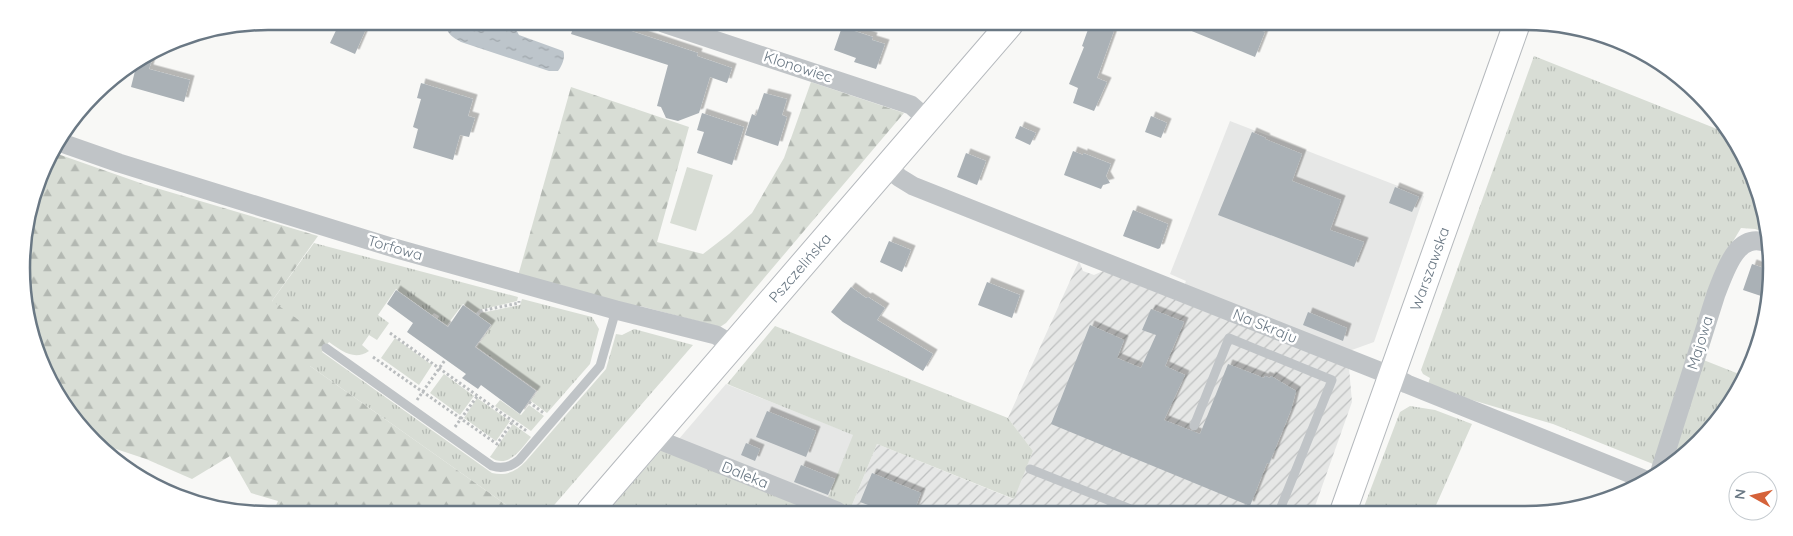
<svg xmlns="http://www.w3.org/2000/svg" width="1793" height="536" viewBox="0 0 1793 536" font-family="Quicksand,sans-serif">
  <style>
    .built { fill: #e6e7e6 }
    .industrial { fill: url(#industrial-furrows) }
    .grass { fill: url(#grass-tufts) }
    .forest { fill: url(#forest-firs) }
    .pitch { fill: #d8ddd5 }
    .water { fill: url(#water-ripples) }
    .building { fill: #aab1b6; filter: url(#shadow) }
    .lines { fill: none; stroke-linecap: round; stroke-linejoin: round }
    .secondary-casing { stroke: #b5b9bd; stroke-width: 28 }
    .path { stroke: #babdbf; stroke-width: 3; stroke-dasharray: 2.5 2.5; stroke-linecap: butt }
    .service { stroke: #c0c4c7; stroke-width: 9 }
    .minor { stroke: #c0c4c7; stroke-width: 19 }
    .secondary { stroke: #fff; stroke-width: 26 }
    .labels { text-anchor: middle; stroke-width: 5; stroke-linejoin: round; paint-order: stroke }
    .street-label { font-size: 15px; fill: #6a7884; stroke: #fff }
    .rim { fill: none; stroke: #6a7884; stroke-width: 2.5 }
  </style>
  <defs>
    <pattern id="industrial-furrows" width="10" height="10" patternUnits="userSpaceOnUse" patternTransform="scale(1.25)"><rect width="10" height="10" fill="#e6e7e6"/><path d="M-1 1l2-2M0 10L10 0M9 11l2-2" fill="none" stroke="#bec0c0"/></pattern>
    <pattern id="grass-tufts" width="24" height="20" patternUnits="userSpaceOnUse" patternTransform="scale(1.25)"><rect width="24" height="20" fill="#d8ddd5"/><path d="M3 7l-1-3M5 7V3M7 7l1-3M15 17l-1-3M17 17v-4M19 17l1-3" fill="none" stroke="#b3b8b2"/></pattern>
    <pattern id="forest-firs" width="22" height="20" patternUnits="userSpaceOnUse" patternTransform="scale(1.25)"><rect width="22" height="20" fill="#d8ddd5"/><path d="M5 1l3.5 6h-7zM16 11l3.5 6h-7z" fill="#b3b8b2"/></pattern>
    <pattern id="water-ripples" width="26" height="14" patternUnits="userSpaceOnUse" patternTransform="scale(1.25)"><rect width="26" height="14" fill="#bdc5cb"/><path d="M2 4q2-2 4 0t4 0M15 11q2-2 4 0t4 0" fill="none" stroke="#9ea5aa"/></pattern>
    <filter id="shadow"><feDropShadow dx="4.5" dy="-4.5" stdDeviation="0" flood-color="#0004"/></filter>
  </defs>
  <rect width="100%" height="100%" fill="#f8f8f6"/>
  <path class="built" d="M1230,121L1424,196L1374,342L1349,351L1184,286L1186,281L1170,274Z
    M726,384L854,435L827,500L678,440Z"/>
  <path class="industrial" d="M1079,261L1083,271L1094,275L1103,271L1349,368L1352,402L1313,512L854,511L850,510L877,444L1013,499L1033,451L1008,418Z"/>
  <path class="grass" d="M1534,56L1732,135L1767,220V233L1755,229L1741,228L1729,248L1653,464L1553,424L1445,392L1428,384L1430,378L1423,374L1421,370Z
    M314,243L518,297L517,301L479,310L476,313L463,304L447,325L438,319L439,316L434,313L432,315L396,289L378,315L389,323L377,340L369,335L362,345L369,351C354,361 342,351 329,342L322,352L492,473C506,476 516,472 526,461L606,369L616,334L622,335L634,329L693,345L549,511H515L310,366L272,301Z
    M522,299L592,317L599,329L590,364L547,413L531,401L538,391L477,347L492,325L479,316L481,313L520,305Z
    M775,326L1008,418L1033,451L1014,499L877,444L850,510L827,500L853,435L727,384Z
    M395,338L432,365L419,385L381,358Z
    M1701,359L1744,376L1739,391L1688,453L1667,466Z
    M444,374L474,396L460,415L430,393Z
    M477,398L510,421L496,441L464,418Z
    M500,400L521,415L529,405L544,416L531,431L495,406Z
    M1410,406L1435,410L1472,424L1433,512H1362L1400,412Z
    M513,424L531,437C521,449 508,470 490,457Z
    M662,449L818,511H608Z"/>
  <path class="forest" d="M811,82L904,113L726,323L720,327L640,306L638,309L518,276L571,87L689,127L657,242L703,254L729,234L752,213L784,158Z
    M52,152L146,185L318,236L272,301L328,341L310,366L515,511L274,510L278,501L251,493L230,456L192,479L146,459L98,443L72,418L30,332L22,252L47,159Z"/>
  <path class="pitch" d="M687,167L713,175L696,231L670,223Z"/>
  <path class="water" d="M447,22H512L519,35L563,51C566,56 562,66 558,71H549L461,42C452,37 445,33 447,22Z"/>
  <path class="building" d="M340,22H369L355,54L330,43Z
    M575,22H604L698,53L697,56L732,68L727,83L710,77L699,113L678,121L666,118L661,107L657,106L668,65L571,34Z
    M1090,24H1105L1115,28L1097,78L1107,82L1094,111L1073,103L1078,88L1069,84L1084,47L1082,46Z
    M1177,25H1246L1265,32L1255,57Z
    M842,27L873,37L872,40L885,44L876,69L854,62L856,58L834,50Z
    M154,53L149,69L190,80L184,102L131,87L137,63Z
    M421,83L473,99L468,116L475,118L469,137L460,135L453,160L413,148L418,129L413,127L421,99L417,98Z
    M764,93L787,99L782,115L787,117L778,146L745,135L752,114L756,116Z
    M702,113L744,127L732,165L697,153L704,132L697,130Z
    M1151,116L1167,123L1161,138L1145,132Z
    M1020,126L1036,133L1030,145L1015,138Z
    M1252,132L1266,138L1265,139L1302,154L1292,181L1341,200L1330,230L1364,242L1354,267L1218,215Z
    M1073,151L1083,155V153L1111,164L1106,176L1110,183L1103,185L1101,189L1064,175Z
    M966,153L986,161L977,185L957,177Z
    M1395,187L1419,197L1412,212L1389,203Z
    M1133,210L1168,224L1160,248L1158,249L1123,236Z
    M889,241L911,250L902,272L880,262Z
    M1752,264L1767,269V298L1743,290Z
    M987,282L1020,295L1012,318L978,305Z
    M851,287L866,298L868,297L885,308L877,320L933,354L923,371L843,322L831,312Z
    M396,290L448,327L463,305L491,325L475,347L536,391L520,414L481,385L478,389L462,378L466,374L407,332L413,323L387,304Z
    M1151,309L1184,322L1165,366L1185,375L1164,420L1200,434L1228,364L1264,378L1265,376L1270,378L1271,376L1296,391L1291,410L1269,464L1267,463L1250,506L1051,424L1090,325L1124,340L1117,358L1141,368L1156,335L1142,330Z
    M1308,312L1347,328L1343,341L1303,325Z
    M767,411L816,431L806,457L756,437Z
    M746,443L760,449L755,461L741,455Z
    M801,465L835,479L828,495L794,482Z
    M872,473L921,493L914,511H884L860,502Z"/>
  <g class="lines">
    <g class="secondary-casing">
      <path id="secondary" d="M590,511L1010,24
        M1343,512L1516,26"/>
    </g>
    <path class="path" d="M477,315L480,311L519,303V301
      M390,333L528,432
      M373,357L497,444L513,421
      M417,400L445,360
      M529,402L545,414
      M455,427L478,395"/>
    <path class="service" d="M326,348L492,466C502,469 511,467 519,460L600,366L616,310
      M1194,426L1229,338L1332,380L1279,512
      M1030,469L1138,512"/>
    <path class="minor" d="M663,23L911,105L928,120
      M59,142L119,163L394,248L616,310L716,335L733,345
      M887,168L900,178L913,186L1392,376L1407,384L1646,480
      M654,438L837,511
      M1660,471L1716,294C1725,272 1736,231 1767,243"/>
    <use href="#secondary" class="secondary"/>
  </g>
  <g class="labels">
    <g class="street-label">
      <text transform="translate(798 67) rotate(18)" y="5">Klonowiec</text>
      <text transform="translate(395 248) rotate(16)" y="5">Torfowa</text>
      <text transform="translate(800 268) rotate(-49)" y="5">Pszczelińska</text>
      <text transform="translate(1430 269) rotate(-70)" y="5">Warszawska</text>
      <text transform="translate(1265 326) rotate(22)" y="5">Na Skraju</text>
      <text transform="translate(1700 343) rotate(-73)" y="5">Majowa</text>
      <text transform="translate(745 475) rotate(22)" y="5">Daleka</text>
    </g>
  </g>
  <path d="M0 0H1793V536H0ZM268 30H1525A238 238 0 0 1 1763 268V268A238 238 0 0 1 1525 506H268A238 238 0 0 1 30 268V268A238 238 0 0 1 268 30Z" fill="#fff" fill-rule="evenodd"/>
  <path class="rim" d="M268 30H1525A238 238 0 0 1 1763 268V268A238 238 0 0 1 1525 506H268A238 238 0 0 1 30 268V268A238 238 0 0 1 268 30Z"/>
  <g transform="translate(1753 496) rotate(278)"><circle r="24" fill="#ffffff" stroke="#c3c9ce"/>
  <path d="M0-4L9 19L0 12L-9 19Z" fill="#d56239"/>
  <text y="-8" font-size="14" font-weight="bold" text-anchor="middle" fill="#6a7884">N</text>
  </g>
</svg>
